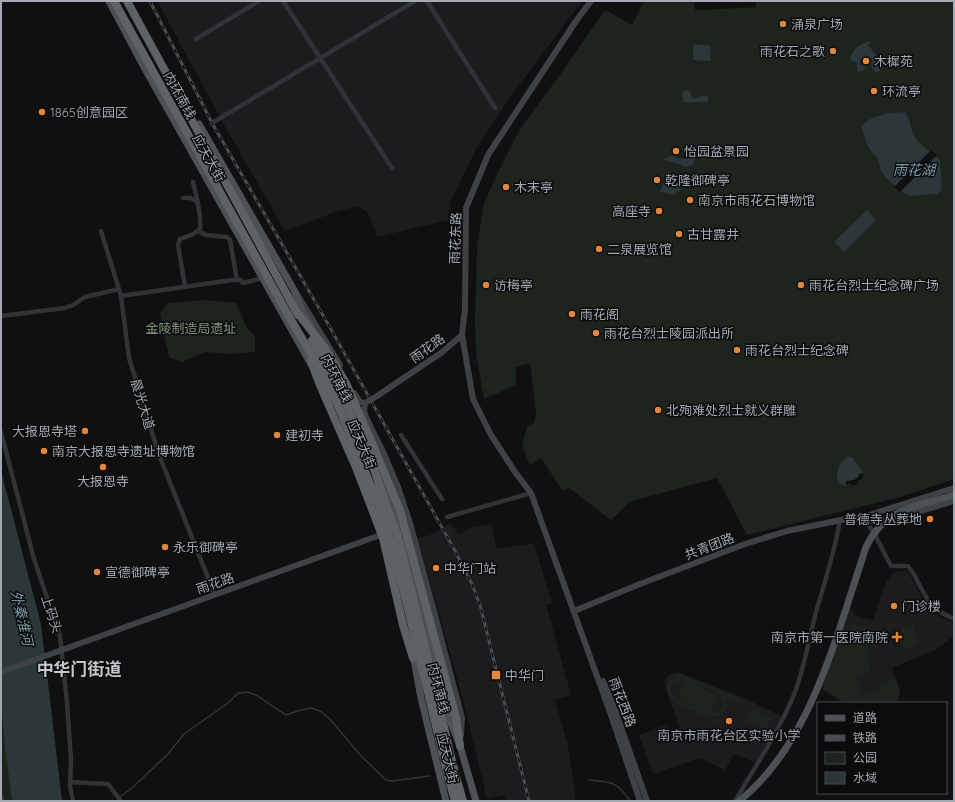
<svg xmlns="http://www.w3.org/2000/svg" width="955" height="802" viewBox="0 0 955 802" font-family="Quicksand,'Noto Sans SC',sans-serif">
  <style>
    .built { fill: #1c1c1e }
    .green { fill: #1d231d; fill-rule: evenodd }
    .water { fill: #2c373a }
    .pier { fill: #101011 }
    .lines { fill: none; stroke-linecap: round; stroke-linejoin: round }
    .stream { stroke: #2c373a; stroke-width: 1.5 }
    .street { stroke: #313336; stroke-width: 4.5 }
    .secondary { stroke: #3f4245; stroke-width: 6 }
    .primary { stroke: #4d5054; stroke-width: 7 }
    .highway { stroke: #5d6266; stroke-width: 8 }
    .rail-casing { stroke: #4a4d50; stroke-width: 3 }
    .rail { stroke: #0b0b0c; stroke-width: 1.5; stroke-dasharray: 4.5; stroke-linecap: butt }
    .secondary-bridge { stroke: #3f4245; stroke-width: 6 }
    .primary-bridge { stroke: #4d5054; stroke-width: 7 }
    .highway-bridge { stroke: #5d6266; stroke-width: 8 }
    .poi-dot { fill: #e28637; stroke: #0b0b0c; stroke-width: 1.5 }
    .labels { text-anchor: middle; stroke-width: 3; stroke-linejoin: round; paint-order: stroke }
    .poi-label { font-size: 13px; fill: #a2a9b1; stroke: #0b0b0c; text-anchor: start }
    .street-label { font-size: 13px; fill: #a2a9b1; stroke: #0b0b0c }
    .park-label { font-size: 13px; fill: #7f9a7a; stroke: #0b0b0c }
    .water-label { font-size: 14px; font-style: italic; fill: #7b9daa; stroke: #0b0b0c }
    .district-label { font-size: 17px; font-weight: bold; fill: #c3c8cd; stroke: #0b0b0c }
  </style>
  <rect width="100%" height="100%" fill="#101011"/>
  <path class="built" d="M157,1H582L510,97L475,151L450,203L448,220L377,237L368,213L358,206L335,212L285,231L227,130Z
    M450,523L460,535L472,526L491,525L497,549L534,543L552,603L546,605L571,695L555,700L568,746L576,801H506L504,795L487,799L463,700L418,539L436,533Z
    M907,570L930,612L954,623V636L935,650L892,668L900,692L897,703H845L822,689L850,608L855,615L873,620L886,581L895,572Z
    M677,672L744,698L783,717L756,763L734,754L725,770L700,758L653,774L639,735L666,725L670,735L681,731L666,690L665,681L669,674Z"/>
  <path class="green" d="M644,1H694L695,10H702L756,7V1H954V479L900,497L747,535L717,478L643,498L630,502L611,520L569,488L562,490L541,458L530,465L522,446L527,426L534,423L536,413L530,363L516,367V385L484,399L476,353L475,320L477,249L483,206L498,172L520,129L562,72L605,10L632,25Z
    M205,300L236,303L247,328L255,336V352L231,354L205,352L182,362L169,357L160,313L168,303Z
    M912,624L919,643L904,649L898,636V630Z
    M854,625L865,627L870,633L867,645L870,671L855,678L862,696L880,690L879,686L896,679L900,692L897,703H845L822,689L841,633Z
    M679,673L741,699L740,703L725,697C727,702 727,707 724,712C715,723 698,712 689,708C684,706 676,704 672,700C668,698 667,693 667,689C667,679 676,680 679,673ZM679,680L684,681L677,698L710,712L717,695L688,682C697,686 728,693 723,707C721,711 717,713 712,713L676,699L670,692L671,685L676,681Z
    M1,709L5,747L12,801H1Z
    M750,710L771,719L767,730L745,721Z"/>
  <path class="water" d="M872,41L868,45L879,59L877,64L880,70L877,73L873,70L871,65L872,59L870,57L860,59V65L866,67L864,70L860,72L857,70V62L850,61C852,48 860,43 872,41Z
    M693,44L711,46L710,61L693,60Z
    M687,90L690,91L692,98C698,99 702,95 707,96L709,98L707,102L705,103C700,101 697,103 692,102L689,103L684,102L681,94L683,91Z
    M905,112C910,116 910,129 914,136C920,147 931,151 940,160L942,187L941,191L937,194L910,196L905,194L886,178L881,171L878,159L868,147L861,127C871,114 890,113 905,112Z
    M671,156L683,159C687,157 692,156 695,159C693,166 691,167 684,167C679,162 670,163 663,159Z
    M665,179L681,181L682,183L680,191H677L676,195L660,192Z
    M867,210L876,220L844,252L834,242Z
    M848,456L853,458L863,473V478L859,483L846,486L840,484C833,474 839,463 848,456Z
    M1,471L41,624L62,801H12L5,749L1,702Z"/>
  <path class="pier" d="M931,150L937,155L900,192L894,187Z
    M860,473L863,474V478L858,482V484L852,486L851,484L846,485V481L854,480L858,477Z"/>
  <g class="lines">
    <path class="stream" d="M589,780C611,782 617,781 630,801
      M120,797L132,788L168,754L184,734L228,703L238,693L247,692L256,695L286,715L301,710L311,708L320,711L329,718L362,757L386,780L392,781L430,776"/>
    <path class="street" d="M283,1L392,168
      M427,1L495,108
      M196,39L259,1
      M212,123L415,1
      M193,182L198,203
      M183,198C199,196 199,206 200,219C200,222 201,226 200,228C197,234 186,237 180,239L178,245L185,286
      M101,231L121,296L129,358L159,455L215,595
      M198,231L206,235L227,237L230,240L237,280
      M121,296L232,280H241L243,283L263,278
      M1,316L65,308L73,305L85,297L119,289
      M1,432L34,559L60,636L67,703L71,760L70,786L73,801
      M401,435L442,499
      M447,517L531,493
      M864,520L873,531L891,566H908L913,573L932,608L954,619
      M71,782L108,784L121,801
      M1,795L2,801
      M735,801C755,767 778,733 793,697C804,670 809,640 816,612C825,581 835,551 840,520"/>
    <path class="secondary" d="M591,1L576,21L488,155L466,208L465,309L462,335L473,399L491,435L515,472L531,493L611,715L640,801
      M297,294L340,365
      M354,393L360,402L365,403L364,411L366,417L384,454L398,487L410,523L435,615L462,718L461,735
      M377,396L441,353L462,335
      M860,518L954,488
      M574,611L640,584L745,544L787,531L846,519H857L885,522L954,501
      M1,672L386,533
      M603,681L616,713L647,801"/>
    <path class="primary" d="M109,1L144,67L312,366
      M199,124L294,290L299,304L311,327
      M332,366L355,412
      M360,425L395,509L450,721L460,746L476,801
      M413,654L421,698L446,801
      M739,801C795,757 824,678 845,612"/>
    <path class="highway" d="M312,340L340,390L373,466L385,502
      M340,410L380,508
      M403,625L413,658
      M456,718L460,746
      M454,769L463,801
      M448,776L455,801"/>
    <g class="rail-casing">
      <path id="rail" d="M150,1L212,123L328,324L453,547L472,584L480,605L529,801"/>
    </g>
    <use href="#rail" class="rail"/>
    <path class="secondary-bridge" d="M365,403L377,396"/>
    <path class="primary-bridge" d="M845,612L866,547C885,507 917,507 954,495"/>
    <path class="highway-bridge" d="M114,1L290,318L323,374L340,410
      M127,1L298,315
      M295,310L325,348L346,383L378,457L400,510L456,718
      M311,361L319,383L357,470L383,538L403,625
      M385,502L397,534L406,569L454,769
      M380,508L395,555L448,776"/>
  </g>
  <g class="poi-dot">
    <circle cx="783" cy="24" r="4"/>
    <circle cx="833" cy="51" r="4"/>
    <circle cx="866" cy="61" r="4"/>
    <circle cx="874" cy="91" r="4"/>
    <circle cx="42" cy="112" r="4"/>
    <circle cx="676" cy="151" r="4"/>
    <circle cx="657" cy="180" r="4"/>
    <circle cx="506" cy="187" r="4"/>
    <circle cx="690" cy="200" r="4"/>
    <circle cx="659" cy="211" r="4"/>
    <circle cx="679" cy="234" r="4"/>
    <circle cx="599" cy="249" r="4"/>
    <circle cx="486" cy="285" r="4"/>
    <circle cx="801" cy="285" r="4"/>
    <circle cx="572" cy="314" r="4"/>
    <circle cx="596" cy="333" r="4"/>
    <circle cx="737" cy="350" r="4"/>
    <circle cx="658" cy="410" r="4"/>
    <circle cx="85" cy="431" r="4"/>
    <circle cx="277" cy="435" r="4"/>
    <circle cx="44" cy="451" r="4"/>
    <circle cx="103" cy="467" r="4"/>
    <circle cx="930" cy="519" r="4"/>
    <circle cx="165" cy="547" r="4"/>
    <circle cx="436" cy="568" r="4"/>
    <circle cx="97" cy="572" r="4"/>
    <circle cx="894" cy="606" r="4"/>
    <path d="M895 631h4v4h4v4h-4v4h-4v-4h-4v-4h4z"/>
    <rect x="491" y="670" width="10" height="10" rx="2"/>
    <circle cx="729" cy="721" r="4"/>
  </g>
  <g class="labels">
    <g class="poi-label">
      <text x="791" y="29">涌泉广场</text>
      <text x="825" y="56" text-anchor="end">雨花石之歌</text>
      <text x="874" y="66">木樨苑</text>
      <text x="882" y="96">环流亭</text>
      <text x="50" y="117">1865创意园区</text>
      <text x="684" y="156">怡园盆景园</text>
      <text x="665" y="185">乾隆御碑亭</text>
      <text x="514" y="192">木末亭</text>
      <text x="698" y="205">南京市雨花石博物馆</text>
      <text x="651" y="216" text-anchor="end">高座寺</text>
      <text x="687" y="239">古甘露井</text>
      <text x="607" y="254">二泉展览馆</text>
      <text x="494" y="290">访梅亭</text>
      <text x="809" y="290">雨花台烈士纪念碑广场</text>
      <text x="580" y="319">雨花阁</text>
      <text x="604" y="338">雨花台烈士陵园派出所</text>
      <text x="745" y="355">雨花台烈士纪念碑</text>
      <text x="666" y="415">北殉难处烈士就义群雕</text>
      <text x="77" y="436" text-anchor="end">大报恩寺塔</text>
      <text x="285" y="440">建初寺</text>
      <text x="52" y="456">南京大报恩寺遗址博物馆</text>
      <text x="103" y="486" text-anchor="middle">大报恩寺</text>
      <text x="922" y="524" text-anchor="end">普德寺丛葬地</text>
      <text x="173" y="552">永乐御碑亭</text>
      <text x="444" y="573">中华门站</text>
      <text x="105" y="577">宣德御碑亭</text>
      <text x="902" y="611">门诊楼</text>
      <text x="888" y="642" text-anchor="end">南京市第一医院南院</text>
      <text x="505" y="680">中华门</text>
      <text x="729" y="740" text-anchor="middle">南京市雨花台区实验小学</text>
    </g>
    <g class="street-label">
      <text transform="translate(180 95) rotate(61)" y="5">内环南线</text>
      <text transform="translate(209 158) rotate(61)" y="5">应天大街</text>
      <text transform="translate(455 238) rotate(-88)" y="5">雨花东路</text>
      <text transform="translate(427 348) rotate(-36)" y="5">雨花路</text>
      <text transform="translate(337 378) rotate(63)" y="5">内环南线</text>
      <text transform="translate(143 404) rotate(73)" y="5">晨光大道</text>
      <text transform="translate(362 444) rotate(67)" y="5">应天大街</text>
      <text transform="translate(709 546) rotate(-21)" y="5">共青团路</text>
      <text transform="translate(215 583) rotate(-19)" y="5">雨花路</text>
      <text transform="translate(52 614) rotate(72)" y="5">上码头</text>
      <text transform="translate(439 688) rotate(76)" y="5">内环南线</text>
      <text transform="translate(623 702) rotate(69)" y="5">雨花西路</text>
      <text transform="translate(448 758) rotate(76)" y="5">应天大街</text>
    </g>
    <g class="park-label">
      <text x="191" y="333">金陵制造局遗址</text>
    </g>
    <g class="water-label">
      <text x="914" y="175">雨花湖</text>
      <text transform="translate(22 618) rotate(77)" y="5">外秦淮河</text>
    </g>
    <g class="district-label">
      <text x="79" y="675">中华门街道</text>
    </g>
  </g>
  <rect width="955" height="802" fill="none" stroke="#a2a9b1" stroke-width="4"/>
  <rect x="817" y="702" width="130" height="92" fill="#0b0b0c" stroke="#474a4e"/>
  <rect x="825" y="715" width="20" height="6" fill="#4d5054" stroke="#474a4e"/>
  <text x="853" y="722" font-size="12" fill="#a2a9b1">道路</text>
  <rect x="825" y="735" width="20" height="6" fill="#4a4d50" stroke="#474a4e"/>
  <text x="853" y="742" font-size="12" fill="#a2a9b1">铁路</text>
  <rect x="825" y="752" width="20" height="12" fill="#1d231d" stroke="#474a4e"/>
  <text x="853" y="762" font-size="12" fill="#a2a9b1">公园</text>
  <rect x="825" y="772" width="20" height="12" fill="#2c373a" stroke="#474a4e"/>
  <text x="853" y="782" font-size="12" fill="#a2a9b1">水域</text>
</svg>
